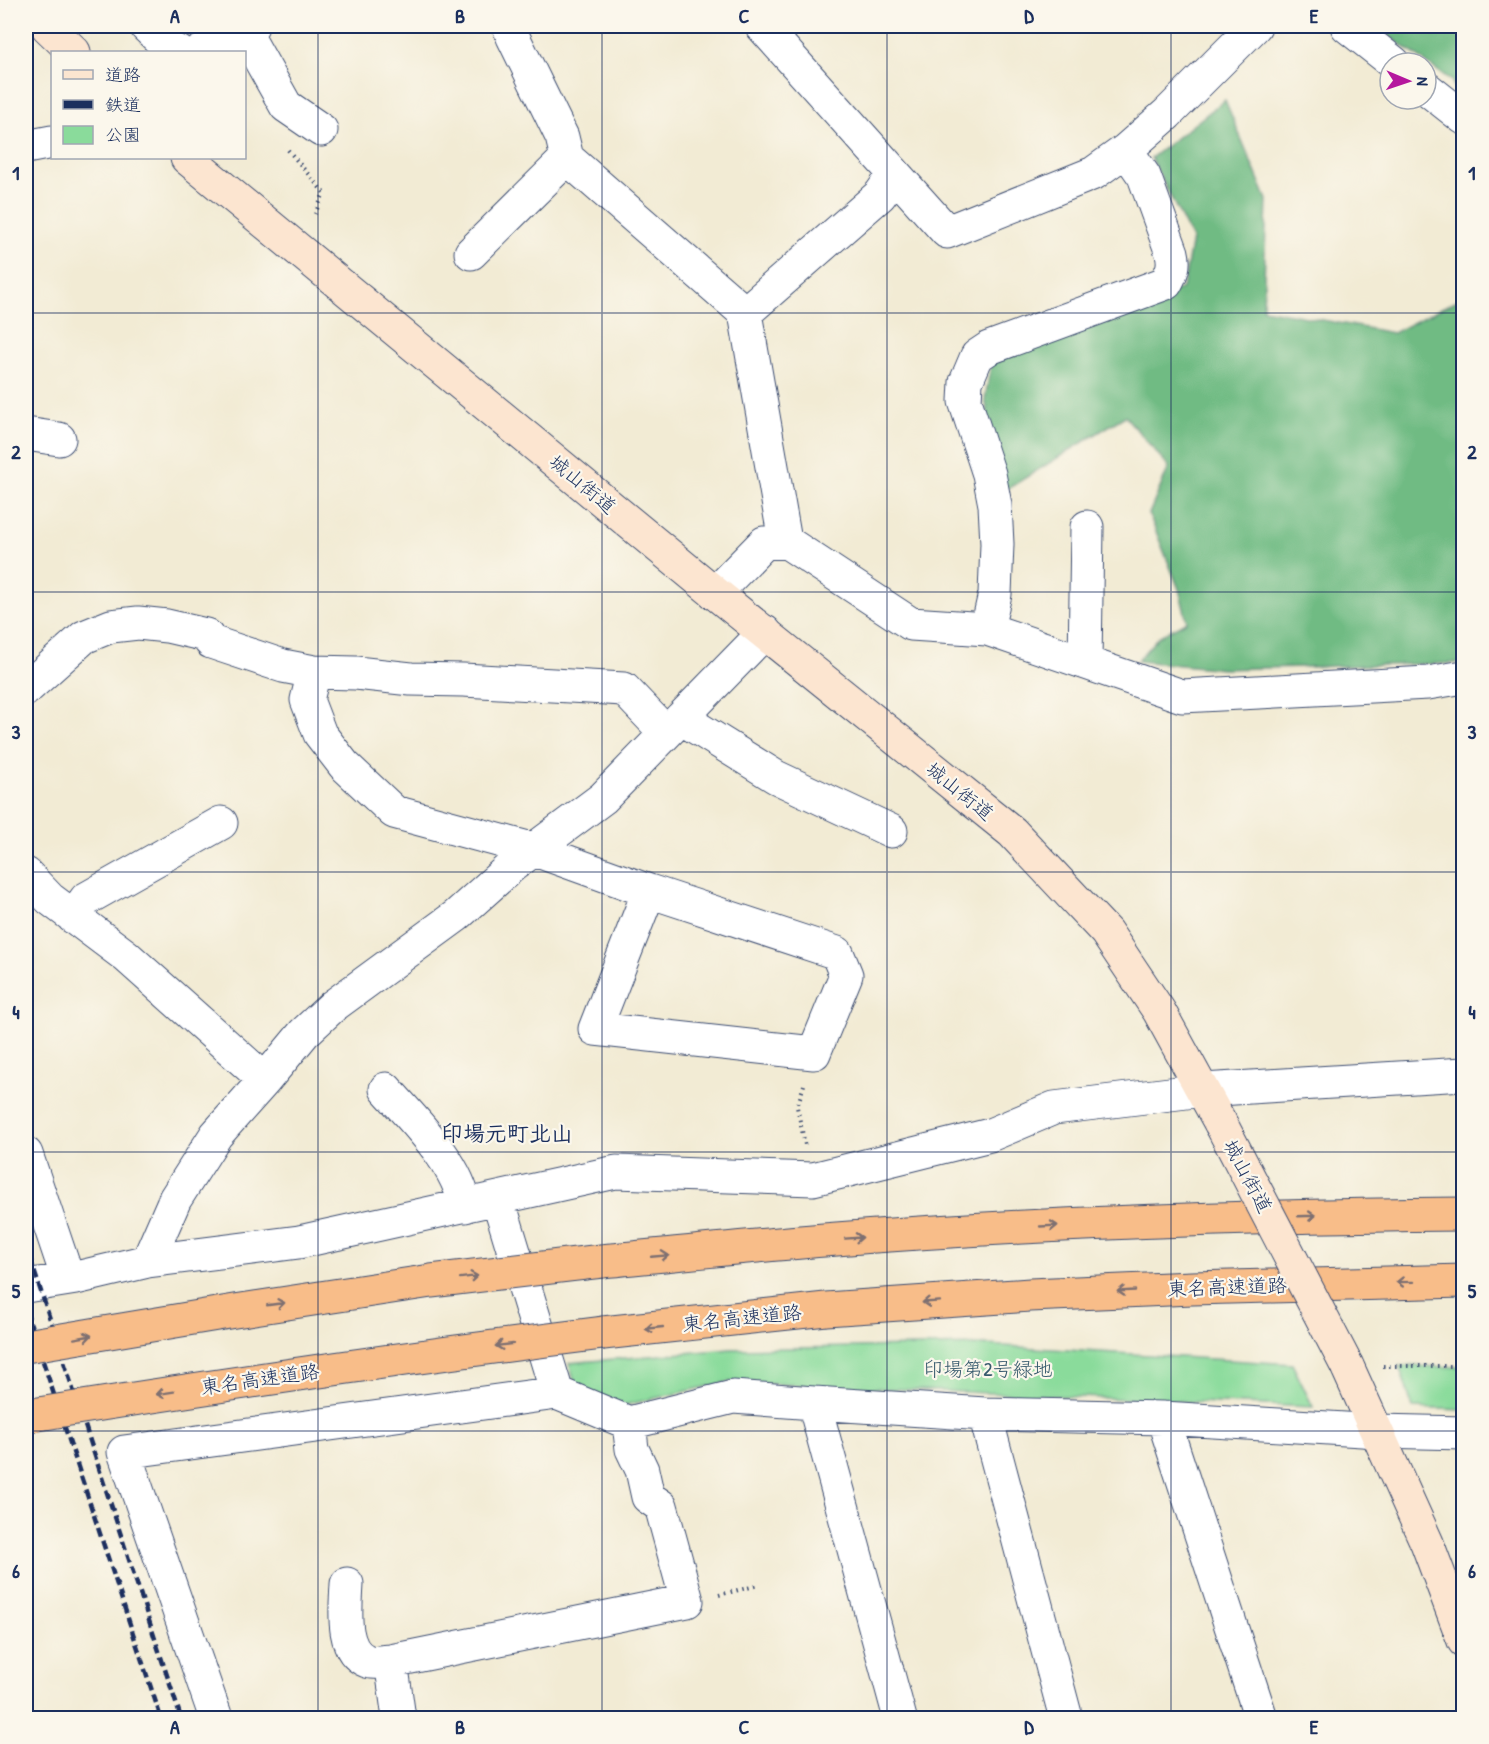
<svg xmlns="http://www.w3.org/2000/svg" width="1489" height="1744" viewBox="0 0 1489 1744" font-family="'Patrick Hand','Klee One',sans-serif">
  <style>
    .green { fill: #8adb9b; stroke: #52857c; stroke-width: 1.5 }
    .forest { fill: #6fbb83; stroke: #457570; stroke-width: 1.5 }
    .lines { fill: none; stroke-linecap: round; stroke-linejoin: round }
    .street-casing { stroke: #3b4b70; stroke-width: 35 }
    .secondary-casing { stroke: #3b4b70; stroke-width: 35 }
    .highway-casing { stroke: #3b4b70; stroke-width: 35 }
    .path { stroke: #3b4b70; stroke-width: 4; stroke-dasharray: 1.5 4.5; stroke-linecap: butt }
    .street { stroke: #fff; stroke-width: 33 }
    .secondary { stroke: #fce5d0; stroke-width: 33 }
    .highway { stroke: #f8bd89; stroke-width: 33 }
    .rail { stroke: #1b2f5e; stroke-width: 4.5; stroke-dasharray: 9 4.5; stroke-linecap: butt }
    .secondary-bridge-casing { stroke: #3b4b70; stroke-width: 35; stroke-linecap: butt }
    .highway-bridge-casing { stroke: #3b4b70; stroke-width: 35; stroke-linecap: butt }
    .secondary-bridge { stroke: #fce5d0; stroke-width: 33 }
    .highway-bridge { stroke: #f8bd89; stroke-width: 33 }
    .oneway { stroke: #7e6f71 }
    .grid { fill: none; stroke: #1b2f5e; stroke-width: 1.5; stroke-opacity: 0.55 }
    .labels { text-anchor: middle; stroke-width: 4.5; stroke-linejoin: round; paint-order: stroke }
    .street-label { font-size: 20px; fill: #1b2f5e; stroke: #fbf7ec }
    .park-label { font-size: 20px; fill: #375a6d; stroke: #fbf7ec }
    .quarter-label { font-size: 22px; font-weight: bold; fill: #1b2f5e; stroke: #fbf7ec }
    .neatline { fill: none; stroke: #1b2f5e; stroke-width: 2 }
    .grid-label { font-size: 20px; text-anchor: middle; font-weight: bold; fill: #1b2f5e }
  </style>
  <rect width="100%" height="100%" fill="#fbf7ec"/>
  <filter id="ink" filterUnits="userSpaceOnUse"><feTurbulence type="fractalNoise" baseFrequency=".0167" numOctaves="2"/><feDisplacementMap in="SourceGraphic" scale="12" xChannelSelector="R" yChannelSelector="G"/><feConvolveMatrix kernelMatrix="1 2 1 2 8 2 1 2 1" color-interpolation-filters="sRGB"/></filter>
  <filter id="wash" filterUnits="userSpaceOnUse"><feTurbulence type="fractalNoise" baseFrequency=".008" numOctaves="4" result="noise"/><feDisplacementMap in="SourceGraphic" scale="24" xChannelSelector="R" yChannelSelector="G"/><feGaussianBlur stdDeviation="1.35" result="paint"/><feColorMatrix in="noise" values="0 0 0 0 0 0 0 0 0 0 0 0 0 0 0 0 0 1.4 0 .05"/><feComposite in="paint" operator="in"/></filter>
  <g filter="url(#wash)">
    <rect width="100%" height="100%" fill="#f2ebd4"/>
    <path class="green" d="M987,1345L1292,1364L1313,1407L728,1382L625,1405L576,1387L569,1363L731,1349Z
      M1399,1366L1463,1367V1410L1413,1408Z"/>
    <path class="forest" d="M1375,26H1463V117L1452,81Z
      M1225,100L1267,200L1263,309L1393,333L1463,297V663L1223,669L1137,661L1158,637L1187,621L1179,589L1149,514L1169,467L1125,416L1004,491L985,399L992,358L1183,288L1192,239L1151,158Z"/>
  </g>
  <g filter="url(#ink)">
    <g class="lines">
      <g class="street-casing">
        <path id="street" d="M146,26L169,48L179,52
          M509,26L513,37L562,137L567,158L745,313L785,541
          M762,26L947,232L1094,173L1126,150L1167,114L1255,26
          M1347,26L1394,63
          M244,31L286,106L321,130
          M200,52L252,26
          M1426,88L1464,118
          M26,147L52,142
          M471,253L567,158
          M745,313L880,195L894,175
          M26,434L59,439
          M715,593L764,543L785,541L911,624L987,629L1182,696L1428,683L1464,677
          M987,629L995,594L997,544L995,505L989,474L965,401L966,382L977,356L989,348L1166,283C1172,272 1175,265 1172,253L1144,176L1126,150
          M1085,662L1087,527
          M314,672L307,700L320,734L344,765L394,812L535,850L649,891L837,953L846,975L814,1053L595,1029L649,891
          M26,689L84,637L111,626L138,623L167,626L206,635L211,642L283,666L314,672L356,673L411,679L463,680L624,689L666,733
          M681,718L776,777L891,831
          M26,874L50,899L126,956L265,1080
          M73,917L86,899L221,823
          M386,1089C414,1121 458,1163 465,1206
          M26,1154L68,1279
          M498,1199L557,1393
          M148,1261L175,1199L216,1135L265,1080L304,1033L333,1006L456,916L513,865L603,798L765,632
          M26,1286L76,1278L148,1261L299,1242L616,1172L813,1179L990,1135L1054,1108L1203,1090L1464,1074
          M985,1414L1066,1718
          M1163,1418L1261,1718
          M347,1584C346,1607 340,1651 367,1661C374,1664 383,1661 391,1661L687,1601L661,1506L648,1497L642,1470L632,1449L629,1423
          M391,1661L399,1718
          M216,1718L124,1452L557,1393L629,1423L733,1397L814,1403
          M900,1718L814,1403L985,1414L1163,1418L1378,1431L1464,1433"/>
      </g>
      <g class="secondary-casing">
        <path id="secondary" d="M47,26L74,52
          M187,158L715,593L1012,832L1106,932L1159,1011L1221,1124
          M1347,1366L1427,1543L1464,1641"/>
      </g>
      <g class="highway-casing">
        <path id="highway" d="M602,1261C676,1254 750,1246 824,1240C1036,1223 1250,1216 1464,1214
          M603,1333L826,1309L1030,1295L1192,1288L1464,1281"/>
      </g>
      <path class="path" d="M288,150L324,193L315,214
        M804,1085L797,1107L805,1145
        M1383,1366H1464
        M719,1595L759,1585"/>
      <use href="#street" class="street"/>
      <use href="#secondary" class="secondary"/>
      <use href="#highway" class="highway"/>
      <path class="rail" d="M26,1246L181,1718
        M26,1310L161,1718"/>
      <g class="secondary-bridge-casing">
        <path id="secondary-bridge" d="M1221,1124L1347,1366"/>
      </g>
      <g class="highway-bridge-casing">
        <path id="highway-bridge" d="M26,1346L235,1311L431,1281L602,1261
          M26,1416C218,1385 410,1357 603,1333"/>
      </g>
      <use href="#secondary-bridge" class="secondary-bridge"/>
      <use href="#highway-bridge" class="highway-bridge"/>
    </g>
    <defs><path id="oneway-shaft" d="M-6 0H5M1.5-3L5.5 0L1.5 3" fill="none" stroke-width="1.6" stroke-linecap="round" stroke-linejoin="round" transform="scale(1.5)"/></defs>
    <g class="oneway">
      <use href="#oneway-shaft" transform="translate(1307 1216) rotate(-2)"/>
      <use href="#oneway-shaft" transform="translate(1049 1226) rotate(-3)"/>
      <use href="#oneway-shaft" transform="translate(854 1238) rotate(-4)"/>
      <use href="#oneway-shaft" transform="translate(660 1256) rotate(-5)"/>
      <use href="#oneway-shaft" transform="translate(469 1277) rotate(-7)"/>
      <use href="#oneway-shaft" transform="translate(1405 1282) rotate(179)"/>
      <use href="#oneway-shaft" transform="translate(1126 1291) rotate(177)"/>
      <use href="#oneway-shaft" transform="translate(931 1302) rotate(176)"/>
      <use href="#oneway-shaft" transform="translate(276 1304) rotate(-8)"/>
      <use href="#oneway-shaft" transform="translate(654 1328) rotate(174)"/>
      <use href="#oneway-shaft" transform="translate(83 1337) rotate(-10)"/>
      <use href="#oneway-shaft" transform="translate(504 1345) rotate(173)"/>
      <use href="#oneway-shaft" transform="translate(165 1393) rotate(171)"/>
    </g>
  </g>
  <path class="grid" d="M318,26V1718M602,26V1718M887,26V1718M1171,26V1718M26,313H1464M26,592H1464M26,872H1464M26,1152H1464M26,1431H1464"/>
  <g class="labels">
    <g class="street-label">
      <text transform="translate(583 484) rotate(40)" y="7">城山街道</text>
      <text transform="translate(960 791) rotate(39)" y="7">城山街道</text>
      <text transform="translate(1248 1176) rotate(62)" y="7">城山街道</text>
      <text transform="translate(1227 1287) rotate(-2)" y="7">東名高速道路</text>
      <text transform="translate(742 1318) rotate(-6)" y="7">東名高速道路</text>
      <text transform="translate(260 1379) rotate(-8)" y="7">東名高速道路</text>
    </g>
    <g class="park-label">
      <text x="988" y="1376">印場第2号緑地</text>
    </g>
    <g class="quarter-label">
      <text x="507" y="1141">印場元町北山</text>
    </g>
  </g>
  <rect width="1489" height="1744" fill="none" stroke="#fbf7ec" stroke-width="66"/>
  <rect x="51" y="51" width="195" height="108" fill="#fbf7ec" stroke="#a1a7b3" stroke-width="1.5"/>
  <rect x="63" y="70" width="30" height="9" fill="#fce5d0" stroke="#a1a7b3" stroke-width="1.5"/>
  <text x="105" y="81" font-size="18" fill="#1b2f5e">道路</text>
  <rect x="63" y="100" width="30" height="9" fill="#1b2f5e" stroke="#a1a7b3" stroke-width="1.5"/>
  <text x="105" y="111" font-size="18" fill="#1b2f5e">鉄道</text>
  <rect x="63" y="126" width="30" height="18" fill="#8adb9b" stroke="#a1a7b3" stroke-width="1.5"/>
  <text x="105" y="141" font-size="18" fill="#1b2f5e">公園</text>
  <g transform="translate(1408 81) rotate(92)"><circle r="28" fill="#fbf7ec" stroke="#a1a7b3" stroke-width="1.5"/>
  <path d="M0-4.5L10 22L0 15L-10 22Z" fill="#b5179e"/>
  <text y="-9" font-size="16" font-weight="bold" text-anchor="middle" fill="#1b2f5e">N</text>
  </g>
  <rect x="33" y="33" width="1423" height="1678" class="neatline"/>
  <g class="grid-label">
    <text x="175" y="23">A</text>
    <text x="460" y="23">B</text>
    <text x="744" y="23">C</text>
    <text x="1029" y="23">D</text>
    <text x="1314" y="23">E</text>
    <text x="16" y="180">1</text>
    <text x="1472" y="180">1</text>
    <text x="16" y="459">2</text>
    <text x="1472" y="459">2</text>
    <text x="16" y="739">3</text>
    <text x="1472" y="739">3</text>
    <text x="16" y="1019">4</text>
    <text x="1472" y="1019">4</text>
    <text x="16" y="1298">5</text>
    <text x="1472" y="1298">5</text>
    <text x="16" y="1578">6</text>
    <text x="1472" y="1578">6</text>
    <text x="175" y="1734">A</text>
    <text x="460" y="1734">B</text>
    <text x="744" y="1734">C</text>
    <text x="1029" y="1734">D</text>
    <text x="1314" y="1734">E</text>
  </g>
</svg>
